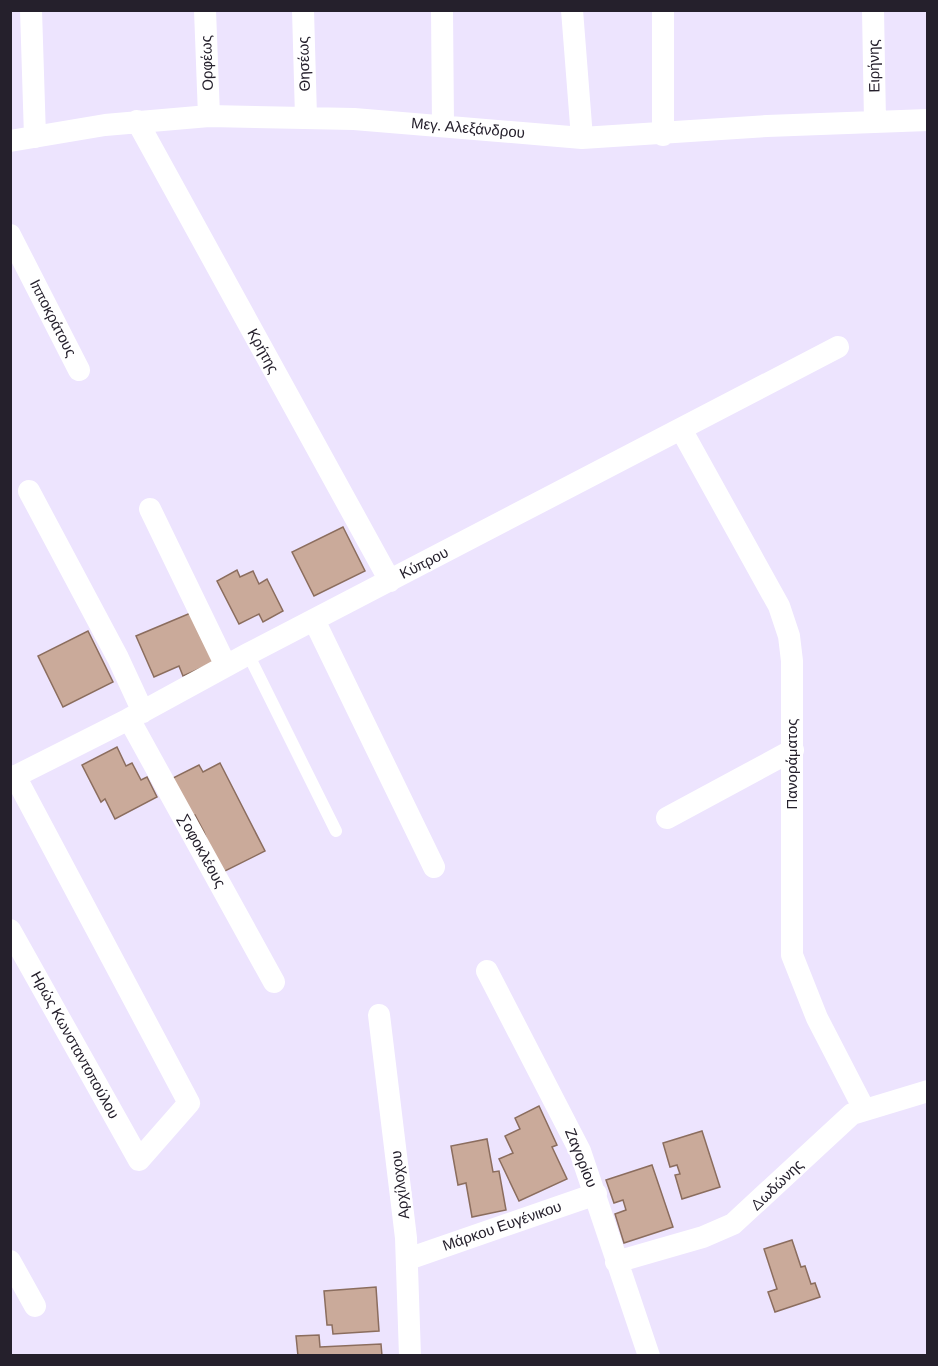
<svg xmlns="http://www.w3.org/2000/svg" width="938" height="1366" viewBox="0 0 938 1366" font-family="'Nunito Sans',sans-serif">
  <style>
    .building { fill: #caaa9a; stroke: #8b6d5e; stroke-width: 1.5 }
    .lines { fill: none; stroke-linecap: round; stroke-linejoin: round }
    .service { stroke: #fff; stroke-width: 12 }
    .minor { stroke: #fff; stroke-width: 22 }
    .labels { text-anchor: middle; stroke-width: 4.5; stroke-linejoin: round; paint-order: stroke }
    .street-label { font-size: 15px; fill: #25202c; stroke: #fff }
  </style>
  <rect width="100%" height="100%" fill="#ede4fe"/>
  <path class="building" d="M343,527L365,571L314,596L292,552Z
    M237,570L240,577L253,571L259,584L267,579L283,611L263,622L259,614L239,624L217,581Z
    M193,612L215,662L183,676L179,666L154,677L136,636Z
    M88,631L113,682L63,707L38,656Z
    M117,747L126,766L132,763L141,780L147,777L157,797L115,819L105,799L101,802L82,765Z
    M220,763L265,851L219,874L204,832L195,815L191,817L171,779L199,765L203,772Z
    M539,1106L557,1145L552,1147L567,1179L519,1201L499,1159L513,1153L505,1136L520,1129L515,1118Z
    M702,1131L720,1187L682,1199L675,1175L680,1174L677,1165L670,1167L663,1143Z
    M487,1139L493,1172L499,1171L506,1210L472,1217L466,1183L458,1185L451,1146Z
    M652,1165L673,1227L624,1243L615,1214L626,1210L623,1200L614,1203L606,1180Z
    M792,1240L801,1267L805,1266L811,1284L815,1283L820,1297L775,1312L768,1292L777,1289L764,1249Z
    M376,1287L379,1331L333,1334L332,1325H327L324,1291Z
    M319,1335L320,1347L381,1344L382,1356H298L296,1336Z"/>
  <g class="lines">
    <path class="service" d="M248,654L336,831"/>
    <path class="minor" d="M31,10L35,137
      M205,10L209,116
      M303,10L306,117
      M442,10L443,125
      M572,10L582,138
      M663,10V135
      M873,10L875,121
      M137,121L390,581
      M10,141L105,125L209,116L354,119L582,138L767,126L928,120
      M10,235L79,370
      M682,431L779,606L789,636L792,661V955L817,1018L864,1109
      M29,491L118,658L143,712
      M150,509L226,666
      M314,620L434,867
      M129,719L274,982
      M10,779L129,719L248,654L838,347
      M667,818L793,750
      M10,930L139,1160L189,1103L15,776
      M487,971L580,1151L649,1356
      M379,1015L406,1238L410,1356
      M408,1259L596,1194
      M10,1261L35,1306
      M616,1262L703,1237L733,1224L852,1114L928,1091"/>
  </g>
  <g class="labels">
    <g class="street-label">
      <text transform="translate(207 63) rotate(-92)" y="5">Ορφέως</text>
      <text transform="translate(304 64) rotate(-92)" y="5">Θησέως</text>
      <text transform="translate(874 66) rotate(-91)" y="5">Ειρήνης</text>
      <text transform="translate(468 128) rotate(5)" y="5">Μεγ. Αλεξάνδρου</text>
      <text transform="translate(53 318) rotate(63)" y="5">Ιπποκράτους</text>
      <text transform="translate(263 351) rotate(61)" y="5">Κρήτης</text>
      <text transform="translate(424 563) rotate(-27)" y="5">Κύπρου</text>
      <text transform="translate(792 764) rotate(-90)" y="5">Πανοράματος</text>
      <text transform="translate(202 851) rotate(61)" y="5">Σοφοκλέους</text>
      <text transform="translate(75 1045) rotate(61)" y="5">Ηρώς Κωνσταντοπούλου</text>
      <text transform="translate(581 1158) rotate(68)" y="5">Ζαγορίου</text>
      <text transform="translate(400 1185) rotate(-97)" y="5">Αρχίλοχου</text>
      <text transform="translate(777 1185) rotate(-44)" y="5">Δωδώνης</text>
      <text transform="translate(502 1226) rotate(-19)" y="5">Μάρκου Ευγένικου</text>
    </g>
  </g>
  <rect width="938" height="1366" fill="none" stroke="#25202c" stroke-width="24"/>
</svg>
